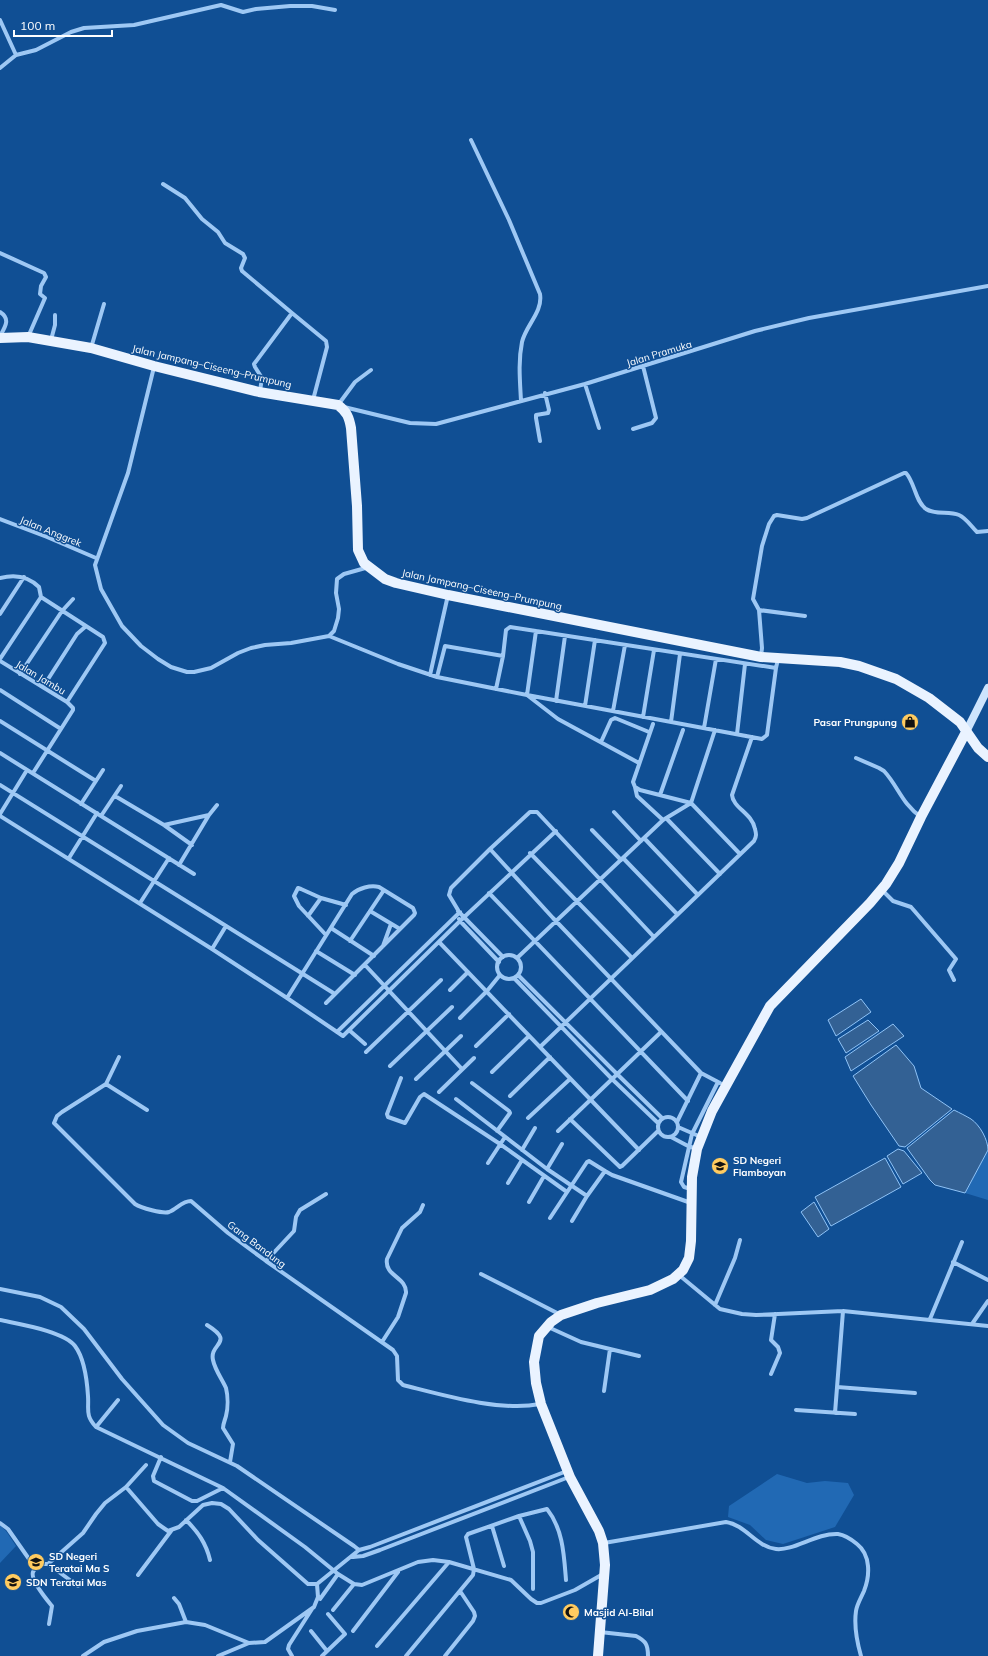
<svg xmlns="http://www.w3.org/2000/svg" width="988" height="1656" viewBox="0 0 988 1656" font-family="Mulish,sans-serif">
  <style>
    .green { fill: #2169b4 }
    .water { fill: #336194; stroke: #8fc3f7 }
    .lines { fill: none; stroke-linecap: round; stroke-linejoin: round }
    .minor { stroke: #9ec8f4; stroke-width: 4 }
    .secondary { stroke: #cde4fd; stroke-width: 8 }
    .primary { stroke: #eaf3ff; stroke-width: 10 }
    .labels { text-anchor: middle; stroke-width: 3; stroke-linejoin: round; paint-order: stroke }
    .street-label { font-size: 10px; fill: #fff; stroke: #104f94 }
    .poi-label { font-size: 10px; font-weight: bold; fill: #fff; stroke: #104f94; text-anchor: start }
  </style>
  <rect width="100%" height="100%" fill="#104f94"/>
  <path class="green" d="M988,1150V1200L965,1193Z
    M777,1474L807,1483L825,1481L848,1483L854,1495L835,1527L783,1544L766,1540L750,1525L728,1517L729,1506Z
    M0,1525L6,1531L16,1546L0,1563Z"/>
  <path class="water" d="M861,999L871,1012L836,1036L828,1020Z
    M868,1020L879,1031L846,1053L838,1039Z
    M893,1024L904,1036L851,1071L845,1057Z
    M896,1045L914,1066L921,1088L952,1109L905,1147L899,1146L871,1105L853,1076Z
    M954,1110C960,1113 966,1116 971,1119C980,1125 988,1140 988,1150L965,1193L935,1185L930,1180L907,1148Z
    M898,1149L904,1151L922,1173L903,1184L887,1156Z
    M885,1158L901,1187L831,1226L815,1197Z
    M814,1202L829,1229L818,1237L801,1212Z"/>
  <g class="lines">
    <path class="minor" d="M0,20L16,55
      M0,68L16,55L36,50L71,32L84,28L134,25L221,5L243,12L256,9L290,6H312L335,10
      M471,140L509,220L540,294C543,312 526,325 522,342C518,362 520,381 521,401
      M163,184L185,198L202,219L218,232L225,243L243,254L245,258L241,268L242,271L292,313
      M0,253L44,273L46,277L41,286L40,294L45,298L28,337
      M0,312C11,319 5,327 0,336
      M51,340L55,325V315
      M91,348L104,304
      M154,367L128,473L95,565L101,589L122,626L141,646L158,659L171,667L187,672H194L211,668L238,653L251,648L265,645L291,643L329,636L334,631L338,618L339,609L336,593L337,579L344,574L369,567
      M585,384L599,428
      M260,391L262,378L255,367L254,364L292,313L326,341L327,347L313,400
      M338,405L355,382L371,370
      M344,407L410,423L436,424L585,384L755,331L809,318L988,286
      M633,429L652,423L656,418L643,366
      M540,441L536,418V415L548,413L549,410L545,393
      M0,519L47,537L96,558
      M0,578C15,574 28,576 39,587L41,597L103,637L105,643L67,702
      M759,610L805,616
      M0,614L24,577
      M536,631L527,695L558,719L639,763
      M329,636L398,664L437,677
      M503,656L445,646L437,677L527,695L762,739L767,735L776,668
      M761,656L762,648L759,610L753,599L762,546L769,524L774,516L777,515L802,519L807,518L904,473H906C915,483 915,501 926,509C935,515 949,511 959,515C966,518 971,526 977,532L988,531
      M0,659L41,597
      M0,661L67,702L73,708V710L33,773
      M20,674L62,611L73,599
      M430,675L448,595
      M43,687L77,634L85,627
      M496,689L503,656L506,630L510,627L776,668L778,659
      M0,690L61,729
      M556,701L565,636
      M585,706L595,640
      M613,711L625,645
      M643,717L654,650
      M0,721L96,781
      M671,722L680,654
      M653,724L633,782L635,787L640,790L691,803L740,854
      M704,728L716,659
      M737,734L745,664
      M601,742L611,720L615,718L649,732
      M0,753L194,874
      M856,758L879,768L884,771C898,786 902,804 921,817
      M0,785L335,994
      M635,787L637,796L663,820
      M660,795L683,730
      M115,796L164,825L192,845
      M81,804L103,770
      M614,812L641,841
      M0,814L27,770
      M0,816L212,949L287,998L343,1036L460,921L499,962
      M101,816L121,786
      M666,818L720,874
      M164,825L209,815
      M592,830L621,860
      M644,838L698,895
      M490,849L553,918L701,1073L677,1122
      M530,853L632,958
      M69,858L97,813
      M623,858L677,914
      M179,865L209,815L217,805
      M882,890L893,901L911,907L956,959L949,970L954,980
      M489,893L688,1101
      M140,903L169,858
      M458,910L449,895L451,888L490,849L530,812H537L654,937
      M370,911L400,929
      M458,911L503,957
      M308,916L321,898
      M459,919L460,921L556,831
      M331,928L374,956
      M326,935L299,906L294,896L298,888L301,889L321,898L346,905
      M350,941L384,890
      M439,942L639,1150
      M383,946L391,924
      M212,949L226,926
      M316,951L355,975
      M497 967a12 12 0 1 1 24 0a12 12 0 1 1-24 0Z
      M517,958L663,820L691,803L715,730
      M365,965L462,1069
      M518,975L617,1074L662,1118
      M514,978L612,1079L658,1123
      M450,990L468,972
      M287,998L352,894C359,888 370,885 379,887L413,908L415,913L414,915L326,1003
      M460,1018L487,991L500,975
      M349,1030L365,1044
      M337,1032L460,912
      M476,1046L509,1014
      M540,1047L754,841C757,836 756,833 755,829C752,813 733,808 732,795L752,737
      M366,1052L441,980
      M119,1057L106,1084L62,1112L57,1116L54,1123L135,1204C141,1208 163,1214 169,1212C177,1209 182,1201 191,1201L228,1233L266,1261L393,1350L397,1356L398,1380L403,1385C443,1395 500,1412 540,1404
      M390,1066L452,1007
      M492,1072L529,1036
      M701,1073L720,1083
      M401,1078L387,1114L388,1117L405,1123L420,1097L424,1094L500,1144L567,1192
      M416,1079L461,1036
      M472,1083L509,1111L510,1113L497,1131
      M106,1084L147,1110
      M439,1092L474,1058
      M510,1096L550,1057
      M456,1099L547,1169L587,1196L605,1171L612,1175L691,1203
      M658 1127a10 10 0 1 1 20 0a10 10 0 1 1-20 0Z
      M528,1118L570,1079
      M570,1119L620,1167L622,1166L658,1131
      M678,1127L701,1137
      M558,1131L661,1032
      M671,1137L688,1146L697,1149
      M522,1150L535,1128
      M488,1163L505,1137
      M547,1169L562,1144
      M508,1183L522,1160
      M691,1189L684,1187L681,1182L692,1134L718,1082
      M529,1202L544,1176
      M550,1218L587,1162L589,1161L605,1171
      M572,1221L587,1196
      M266,1261L294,1231L296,1217L300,1210L326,1194
      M953,1262L988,1280
      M481,1274L561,1315
      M679,1275L720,1309L742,1314L756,1315L843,1311L988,1326
      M0,1289L40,1297L61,1307L84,1329L122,1379L163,1425L188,1443L237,1466L354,1546L359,1550
      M715,1305L735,1258L740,1240
      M930,1319L962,1242
      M0,1320C18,1324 64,1331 75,1346C84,1358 87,1380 88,1396C89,1410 85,1415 96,1427L223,1488L305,1547L338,1574L354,1584L362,1585L418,1562L433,1560L449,1562L511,1580L531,1599L537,1603H541L575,1590L603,1574
      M972,1324L988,1301
      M207,1325C236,1343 209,1343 213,1360C215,1370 222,1379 226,1388C228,1396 228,1408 226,1416C225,1420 223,1424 223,1428L233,1444L230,1462
      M548,1327L581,1342L639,1356
      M382,1342L398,1317L406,1293C407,1277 384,1276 387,1259L402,1228L420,1212L423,1205
      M771,1374L780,1353L778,1347L771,1340L775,1314
      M837,1387L915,1393
      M604,1391L610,1349
      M796,1410L855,1414
      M835,1413L843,1311
      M96,1427L118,1400
      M161,1457L153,1476L154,1481L192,1501H197L223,1488
      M126,1487L158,1524L168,1531L179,1527L203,1505L212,1503L221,1504L229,1509L258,1540L308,1584H317L359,1550L370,1547L567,1471
      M519,1516L530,1541L533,1552V1589
      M186,1520C198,1532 206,1543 210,1560
      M0,1523L8,1529L29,1559L36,1564H48L83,1533L96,1514L105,1503L126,1487L146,1465
      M492,1526L504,1566
      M604,1543L726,1522C746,1525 756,1547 776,1549C794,1551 816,1533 838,1534C845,1535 851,1539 857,1544C871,1555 870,1576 864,1591C861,1598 857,1604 856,1611C854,1625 857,1642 861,1656
      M353,1557L363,1556L380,1550L569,1477
      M36,1564V1567C36,1567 33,1572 33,1572C30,1580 47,1600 52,1606L49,1624
      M48,1564L78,1586
      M138,1575L171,1531
      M174,1598L179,1604L186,1622
      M320,1599L338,1574
      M333,1610L354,1584
      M311,1631L327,1651
      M353,1631L398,1572
      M600,1632L636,1636C646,1641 648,1645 648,1656
      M377,1646L449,1562
      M83,1656L104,1642L137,1631L186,1622L205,1625L249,1643L265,1642L314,1607L318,1597L317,1584
      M218,1656L249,1643
      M292,1656L288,1649L289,1645L312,1609
      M322,1656L345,1634L328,1614
      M406,1656L473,1575L474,1569L466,1537L468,1534L519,1516L547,1509C563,1529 564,1555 566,1580
      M445,1656L473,1621L475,1616L474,1612L460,1591"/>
    <path class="secondary" d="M966,732L988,688"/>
    <path class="primary" d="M0,338L28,337L91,348L154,366L259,392L338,405C347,412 349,417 351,428L357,506L358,550L364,563L385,579L396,583L448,595L761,657L840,662L859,666L896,679L929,698L960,722L978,748L988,757
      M598,1656L605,1565L603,1543L599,1531L570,1477L541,1404L536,1383L534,1362L539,1336L551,1322L561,1315L597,1303L650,1290L673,1279L683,1270L689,1258L691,1241L692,1177L697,1149L712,1111L770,1006L870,903L886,884L899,863L921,817L966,732"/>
  </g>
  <defs>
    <g id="shop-disc" transform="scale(0.9)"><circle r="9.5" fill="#ffcb60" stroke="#104f94"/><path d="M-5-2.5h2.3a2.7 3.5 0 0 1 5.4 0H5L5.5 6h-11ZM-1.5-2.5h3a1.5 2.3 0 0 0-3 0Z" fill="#111"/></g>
    <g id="school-disc" transform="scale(0.9)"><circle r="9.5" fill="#ffcb60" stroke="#104f94"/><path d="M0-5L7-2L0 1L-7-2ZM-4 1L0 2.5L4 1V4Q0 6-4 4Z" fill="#111"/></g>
    <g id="mosque-disc" transform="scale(0.9)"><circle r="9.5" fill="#ffcb60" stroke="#104f94"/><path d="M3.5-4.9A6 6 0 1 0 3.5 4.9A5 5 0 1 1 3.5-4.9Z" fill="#111"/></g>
  </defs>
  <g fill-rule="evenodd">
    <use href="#shop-disc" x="910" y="722"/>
    <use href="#school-disc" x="720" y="1166"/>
    <use href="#school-disc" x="36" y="1562"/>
    <use href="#school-disc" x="13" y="1582"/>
    <use href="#mosque-disc" x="571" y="1612"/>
  </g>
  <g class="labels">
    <g class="street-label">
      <text transform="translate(659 353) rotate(-17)" y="4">Jalan Pramuka</text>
      <text transform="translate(212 366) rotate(13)" y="4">Jalan Jampang–Ciseeng–Prumpung</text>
      <text transform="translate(51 531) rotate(22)" y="4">Jalan Anggrek</text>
      <text transform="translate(482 589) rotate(12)" y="4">Jalan Jampang–Ciseeng–Prumpung</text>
      <text transform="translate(41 677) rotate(31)" y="4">Jalan Jambu</text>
      <text transform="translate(257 1244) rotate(37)" y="4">Gang Bandung</text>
    </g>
    <g class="poi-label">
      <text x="897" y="726" text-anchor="end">Pasar Prungpung</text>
      <text x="733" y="1164">SD Negeri<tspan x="733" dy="12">Flamboyan</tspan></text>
      <text x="49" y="1560">SD Negeri<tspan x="49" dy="12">Teratai Ma S</tspan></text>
      <text x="26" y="1586">SDN Teratai Mas</text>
      <text x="584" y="1616">Masjid Al-Bilal</text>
    </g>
  </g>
  <path d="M14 30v6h98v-6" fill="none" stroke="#ffffff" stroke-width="2"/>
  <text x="20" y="30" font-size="12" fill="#ffffff" stroke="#104f94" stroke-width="3" paint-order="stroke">100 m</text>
</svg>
